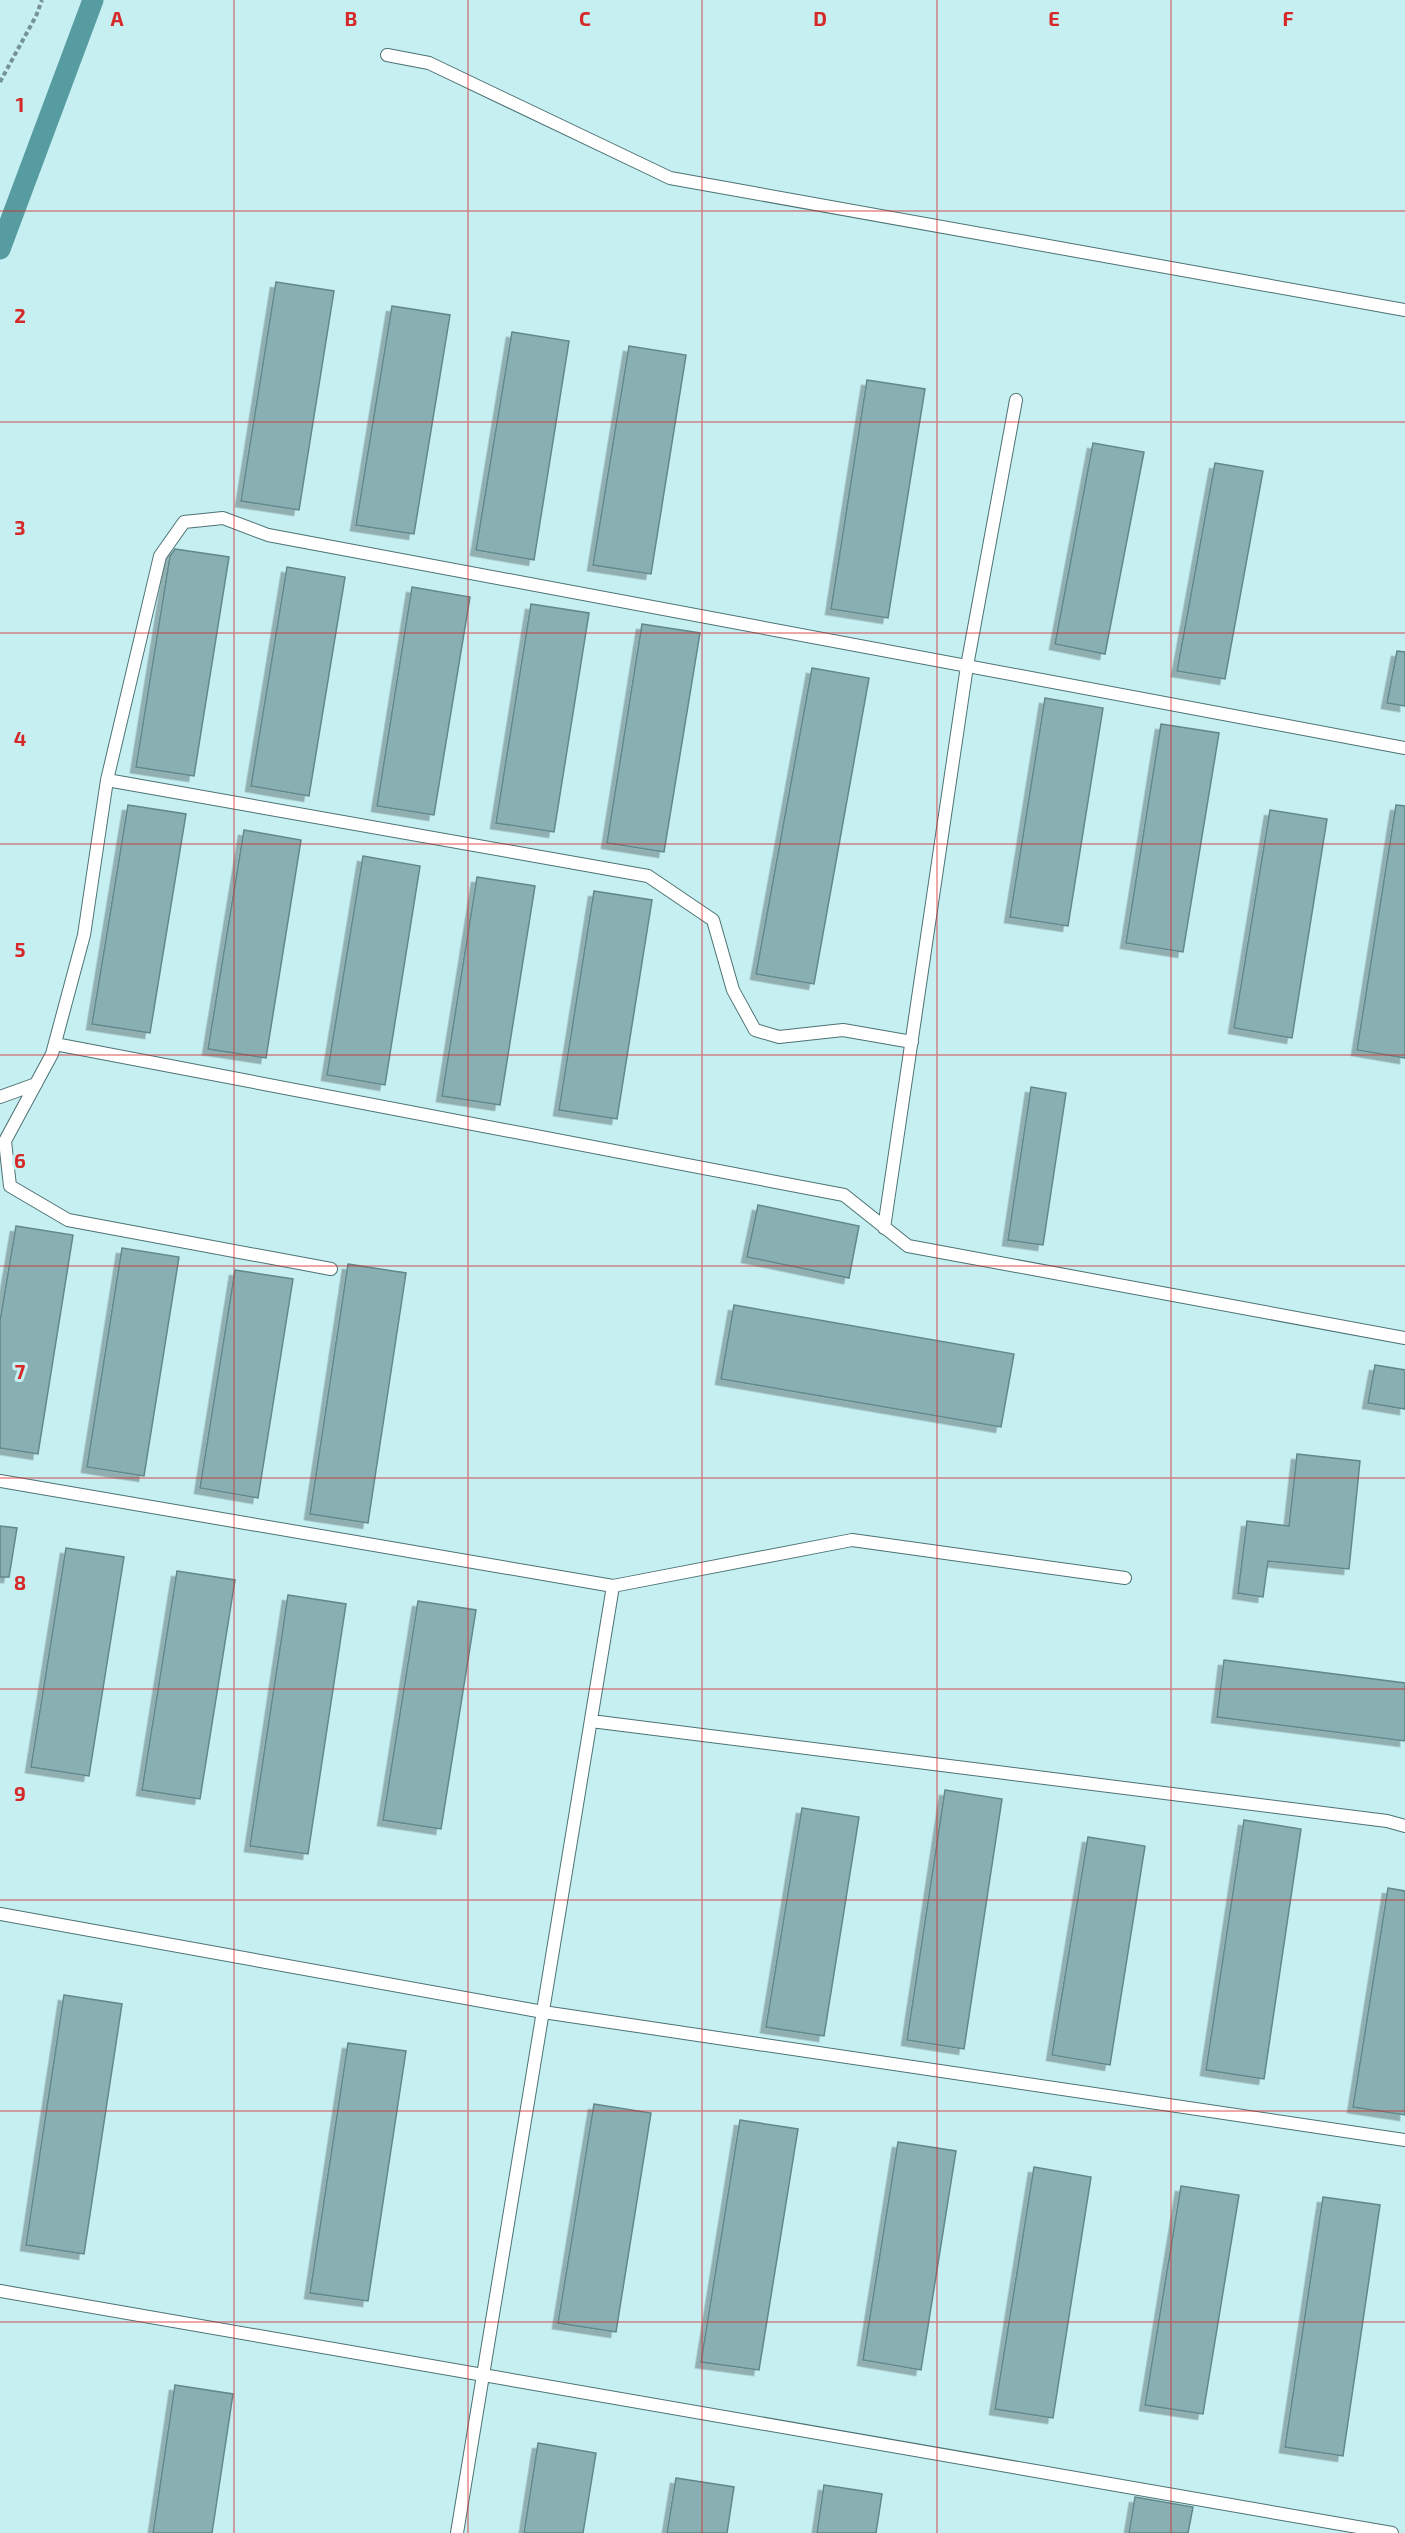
<svg xmlns="http://www.w3.org/2000/svg" width="1405" height="2533" viewBox="0 0 1405 2533" font-family="'Exo 2',sans-serif">
  <style>
    .lines { fill: none; stroke-linecap: round; stroke-linejoin: round }
    .canal { stroke: #569ca1; stroke-width: 21 }
    .building { fill: #88afb1; stroke: #62888b; stroke-width: 1.5; filter: url(#shadow) }
    .lane-casing { stroke: #4d7274; stroke-width: 14 }
    .path { stroke: #759394; stroke-width: 4; stroke-dasharray: 4.5 3; stroke-linecap: butt }
    .lane { stroke: #fff; stroke-width: 12 }
    .grid { fill: none; stroke: #d62828; stroke-width: 1.5; stroke-opacity: 0.55 }
    .grid-label { font-size: 20px; text-anchor: middle; font-weight: bold; fill: #d62828; stroke: #c6eff1; stroke-width: 6; stroke-linejoin: round; paint-order: stroke }
  </style>
  <defs>
    <filter id="shadow"><feDropShadow dx="-5.5" dy="5.5" stdDeviation="0" flood-color="#0004"/></filter>
  </defs>
  <rect width="100%" height="100%" fill="#c6eff1"/>
  <g class="lines">
    <path class="canal" d="M0,249L93,0"/>
  </g>
  <path class="building" d="M276,282L334,291L299,510L241,501Z
    M392,306L450,315L414,534L356,525Z
    M512,332L569,341L534,560L476,550Z
    M629,346L686,355L651,574L593,565Z
    M867,380L925,389L888,618L831,609Z
    M1093,443L1144,452L1105,654L1055,644Z
    M1215,463L1263,471L1225,679L1177,671Z
    M175,549L229,557L194,776L136,767L170,556Z
    M287,567L345,577L309,796L251,786Z
    M412,587L470,597L434,815L377,806Z
    M531,604L589,613L554,832L496,823Z
    M642,624L700,633L664,852L607,843Z
    M1397,651L1405,652V706L1387,703Z
    M812,668L869,678L814,984L756,974Z
    M1045,698L1103,708L1068,926L1010,917Z
    M1161,724L1219,733L1183,952L1126,943Z
    M128,805L186,814L150,1033L92,1024Z
    M1396,805L1405,806V1058L1357,1050Z
    M1270,810L1327,819L1292,1038L1234,1028Z
    M244,830L301,840L266,1058L208,1049Z
    M363,856L420,866L385,1085L327,1075Z
    M477,877L535,886L500,1105L442,1096Z
    M594,891L652,900L617,1119L559,1110Z
    M1031,1087L1066,1093L1043,1245L1008,1240Z
    M758,1205L859,1226L849,1278L747,1257Z
    M16,1226L73,1235L38,1454L0,1448V1321Z
    M122,1248L179,1257L144,1476L87,1467Z
    M348,1264L406,1273L368,1523L310,1514Z
    M235,1270L293,1279L258,1498L200,1488Z
    M734,1305L1014,1354L1001,1427L721,1379Z
    M1375,1365L1405,1370V1409L1368,1403Z
    M1297,1454L1360,1461L1349,1569L1268,1561L1263,1597L1238,1593L1247,1521L1289,1526Z
    M0,1526L17,1528L9,1577H0Z
    M66,1548L124,1557L89,1776L31,1767Z
    M177,1571L235,1580L200,1799L142,1790Z
    M288,1595L346,1604L308,1854L250,1846Z
    M418,1601L476,1610L441,1829L383,1820Z
    M1224,1660L1405,1683V1741L1217,1717Z
    M945,1790L1002,1799L964,2049L907,2040Z
    M802,1808L859,1817L824,2036L766,2027Z
    M1244,1820L1301,1829L1264,2079L1206,2070Z
    M1088,1837L1145,1846L1110,2065L1052,2055Z
    M1388,1888L1405,1891V2115L1353,2107Z
    M64,1995L122,2004L84,2254L26,2245Z
    M348,2043L406,2051L368,2301L310,2293Z
    M594,2104L651,2113L616,2332L558,2323Z
    M740,2120L798,2129L759,2370L701,2362Z
    M898,2142L956,2151L921,2370L863,2360Z
    M1034,2167L1091,2177L1053,2418L995,2409Z
    M1181,2186L1239,2195L1203,2414L1145,2405Z
    M1323,2197L1380,2205L1343,2456L1285,2447Z
    M175,2385L233,2394L212,2533H153Z
    M538,2443L596,2453L583,2533H524Z
    M676,2478L734,2487L727,2533H667Z
    M824,2485L882,2494L876,2533H817Z
    M1135,2497L1193,2507L1188,2533H1129Z"/>
  <g class="lines">
    <g class="lane-casing">
      <path id="lane" d="M387,55L429,63L670,178L1405,310
        M107,780L648,876L713,920L733,990L755,1030L779,1037L843,1030L912,1042
        M55,1044L844,1195L908,1246L1405,1338
        M0,1097L36,1084
        M884,1228L967,666L1016,400
        M331,1269L68,1220L10,1186L5,1141L52,1054L84,935L107,780L160,556L184,522L223,518L268,535L1405,748
        M0,1481L613,1586L852,1540L1125,1578
        M591,1721L1387,1821L1405,1826
        M0,1914L543,2012L1405,2140
        M0,2291L1392,2533
        M457,2533L613,1586"/>
    </g>
    <path class="path" d="M0,82L36,16L42,0"/>
    <use href="#lane" class="lane"/>
  </g>
  <path class="grid" d="M234,0V2533M468,0V2533M702,0V2533M937,0V2533M1171,0V2533M0,211H1405M0,422H1405M0,633H1405M0,844H1405M0,1055H1405M0,1266H1405M0,1478H1405M0,1689H1405M0,1900H1405M0,2111H1405M0,2322H1405"/>
  <g class="grid-label">
    <text x="117" y="26">A</text>
    <text x="351" y="26">B</text>
    <text x="585" y="26">C</text>
    <text x="820" y="26">D</text>
    <text x="1054" y="26">E</text>
    <text x="1288" y="26">F</text>
    <text x="20" y="112">1</text>
    <text x="20" y="323">2</text>
    <text x="20" y="535">3</text>
    <text x="20" y="746">4</text>
    <text x="20" y="957">5</text>
    <text x="20" y="1168">6</text>
    <text x="20" y="1379">7</text>
    <text x="20" y="1590">8</text>
    <text x="20" y="1801">9</text>
  </g>
</svg>
